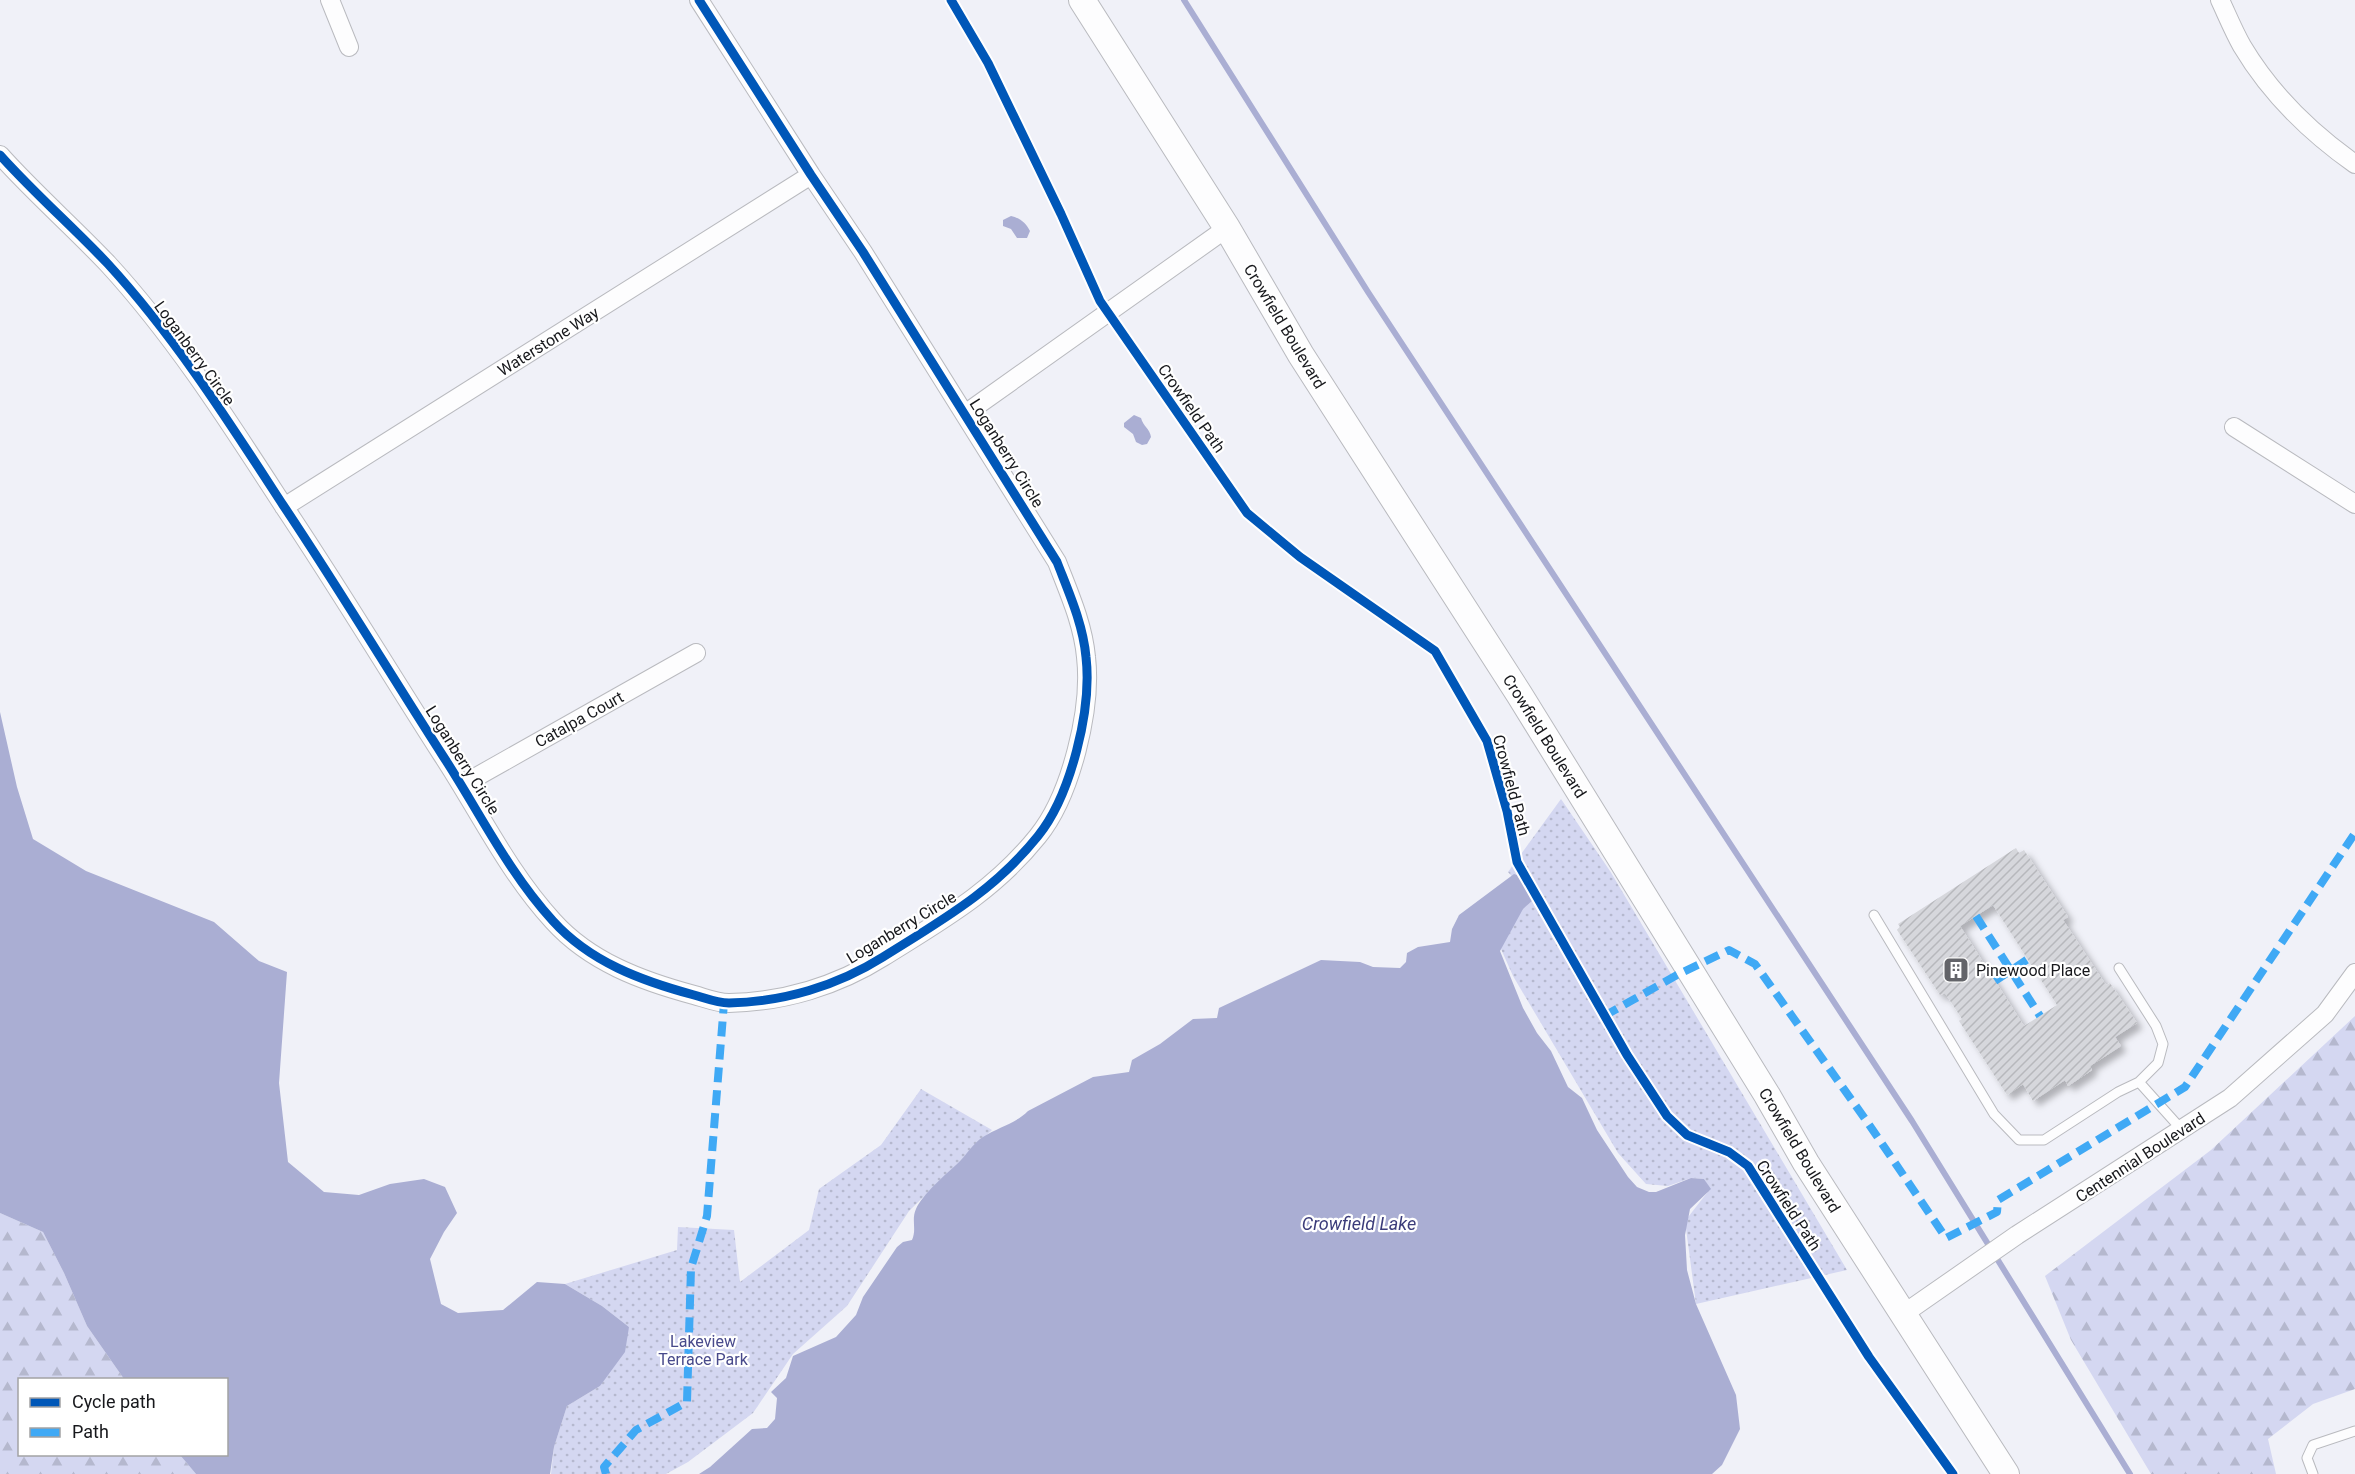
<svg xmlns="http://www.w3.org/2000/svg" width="2355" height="1474" viewBox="0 0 2355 1474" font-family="Roboto,sans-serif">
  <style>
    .grass { fill: url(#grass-dots) }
    .forest { fill: url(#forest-firs) }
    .water { fill: #aaaed3 }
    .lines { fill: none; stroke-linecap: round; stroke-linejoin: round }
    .stream { stroke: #aaaed3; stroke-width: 6 }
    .building { fill: url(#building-hatch); fill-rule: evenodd; filter: url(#shadow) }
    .service-casing { stroke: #b9babf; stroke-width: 11 }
    .minor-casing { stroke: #b9babf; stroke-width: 20 }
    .secondary-casing { stroke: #b9babf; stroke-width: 28 }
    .service { stroke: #fdfdfe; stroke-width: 9 }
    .minor { stroke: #fdfdfe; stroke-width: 18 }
    .secondary { stroke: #fdfdfe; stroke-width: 26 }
    .quiet { stroke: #3fa9f5; stroke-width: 8; stroke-dasharray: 15 8; stroke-linecap: butt }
    .cycleway-casing { stroke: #fff; stroke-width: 13 }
    .cycleway { stroke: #0057b8; stroke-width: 9 }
    .labels { text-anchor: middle; stroke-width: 4.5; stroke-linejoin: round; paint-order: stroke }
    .street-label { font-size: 16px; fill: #17181c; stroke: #fff }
    .poi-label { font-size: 16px; fill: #17181c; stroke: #fff; text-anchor: start }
    .park-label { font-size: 16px; fill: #484a8b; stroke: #fff }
    .water-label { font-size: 18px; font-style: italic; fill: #3b3c7a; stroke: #fff }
  </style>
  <defs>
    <pattern id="grass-dots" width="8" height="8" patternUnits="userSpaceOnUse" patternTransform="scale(1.5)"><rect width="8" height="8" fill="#d4d7f1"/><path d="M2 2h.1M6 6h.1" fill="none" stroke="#b5b8ce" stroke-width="1.8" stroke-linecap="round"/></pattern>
    <pattern id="forest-firs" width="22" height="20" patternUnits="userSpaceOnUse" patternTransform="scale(1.5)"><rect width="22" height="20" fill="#d4d7f1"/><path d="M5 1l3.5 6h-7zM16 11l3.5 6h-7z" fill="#b5b8ce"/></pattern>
    <pattern id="building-hatch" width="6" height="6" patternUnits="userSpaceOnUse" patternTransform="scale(1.5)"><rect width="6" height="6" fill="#d6d7dc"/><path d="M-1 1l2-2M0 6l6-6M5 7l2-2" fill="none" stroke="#b7b8bc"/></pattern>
    <filter id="shadow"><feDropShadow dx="5.5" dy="5.5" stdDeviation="3" flood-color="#0004"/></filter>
  </defs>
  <rect width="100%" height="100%" fill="#f0f1f8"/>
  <path class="grass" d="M1561,799L1610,871L1847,1270L1696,1304L1685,1221L1710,1189L1704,1179L1691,1178L1668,1186L1646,1184L1618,1153L1513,976L1501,949L1506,927L1531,898L1508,872Z
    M921,1089L992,1130L909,1211L847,1306L793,1354L753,1413L688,1462L666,1474H551L554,1447L567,1406L600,1386L629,1327L602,1306L565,1284L677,1250L678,1227L734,1230L740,1282L809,1230L819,1189L881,1145Z"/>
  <path class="forest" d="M2355,1016V1389L2313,1404L2268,1439L2276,1474H2151L2071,1340L2045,1276L2211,1150Z
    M0,1213L43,1232L64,1273L87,1326L124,1379L20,1380V1454L180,1455L196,1474H0Z"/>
  <path class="water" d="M1011,216C1020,218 1026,223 1030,231L1027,238H1017L1011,229L1003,226V220Z
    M1134,415L1141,418C1143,426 1150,429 1151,437L1147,444L1142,445L1136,442L1133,434L1124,427V423Z
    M0,712L17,787L33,839L86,871L214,922L259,961L287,972L279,1083L288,1162L324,1192L359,1195L390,1184L424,1179L445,1187L457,1213L444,1232L430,1259L441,1304L458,1313L503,1310L537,1282L565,1284L602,1306L629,1327L625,1352L600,1386L567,1406L554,1447L550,1474H196L180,1455L226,1454V1380L124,1379L87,1326L64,1273L43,1232L0,1213Z
    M1514,874L1517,875L1533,900L1523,909L1500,951L1523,1008L1537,1033L1551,1051L1568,1087L1582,1098L1597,1130L1628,1177L1637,1187L1649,1192H1656L1691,1178L1704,1179L1711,1189L1690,1209L1685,1235L1687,1270L1696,1304L1736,1395L1740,1429L1722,1465L1712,1474H699L710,1467L752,1429L767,1428L775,1419L777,1398L771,1392L786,1378L793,1356L836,1337L856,1315L863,1297L897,1247L903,1242L912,1240C917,1229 911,1220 916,1209C922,1195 946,1174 957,1164C967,1155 972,1144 983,1137C998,1127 1015,1124 1028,1111L1093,1077L1129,1072L1132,1060L1160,1044L1193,1019L1217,1018L1219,1008L1321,960L1360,962L1373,967L1400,968L1406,962L1407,953L1418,947L1450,942L1452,929L1459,915Z"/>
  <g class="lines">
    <path class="stream" d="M1184,0L1368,292L1912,1121L2130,1474"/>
  </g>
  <path class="building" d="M2016,848L2019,853L2024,850L2068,917L2063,920L2106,985L2110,983L2137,1023L2115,1037L2121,1046L2090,1066L2092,1070L2068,1086L2065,1080L2033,1101L2023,1084L2007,1095L1959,1021L1962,1019L1945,993L1940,995L1897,930L1900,927L1898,924ZM1993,905L2057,1005L2024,1026L1960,926Z"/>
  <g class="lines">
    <g class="service-casing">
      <path id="service" d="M1874,915L1994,1114L2019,1140H2044L2118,1092L2139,1082L2182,1130
        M2119,968L2156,1026L2163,1044L2158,1063L2139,1082
        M2313,1474L2307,1458L2313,1445L2355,1431"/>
    </g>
    <g class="minor-casing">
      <path id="minor" d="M330,0L349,47
        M2220,0C2227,15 2234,32 2242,46C2270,93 2311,133 2355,164
        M0,155C34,193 73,227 108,264C175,337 229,422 283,505C338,587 389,672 443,756C479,811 508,872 553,921C590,962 642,981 694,995C705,998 717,1003 729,1003C783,1002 837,986 883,957C942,920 994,891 1038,836C1071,795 1092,709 1086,657C1083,624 1069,593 1057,562L863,252L811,175L699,0
        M965,414L1227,228
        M2234,427L2355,504
        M284,507L811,175
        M462,785L696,653
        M1902,1315L2017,1235L2230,1098L2325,1014L2355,973"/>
    </g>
    <g class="secondary-casing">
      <path id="secondary" d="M1082,0L1227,228L1301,355L1519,694L1767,1095L1806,1163L2006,1474"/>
    </g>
    <use href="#service" class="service"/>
    <use href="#minor" class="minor"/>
    <use href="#secondary" class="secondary"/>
    <path class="quiet" d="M1976,916L2040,1016
      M1995,981L2028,959
      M1604,1016L1677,975L1729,950L1755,964L1868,1123L1946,1238L1997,1212L1998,1200L2185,1087L2355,833
      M606,1474L604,1467L636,1430L687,1402L691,1268L707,1216L724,1003"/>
    <g class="cycleway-casing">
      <path id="cycleway" d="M951,0L988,63L1061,214L1100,301L1247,513L1300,557L1435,651L1487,741L1507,811L1517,862L1627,1055L1667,1116L1687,1135L1729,1152L1748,1166L1869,1357L1953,1474
        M0,155C34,193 73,227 108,264C175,337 229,422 283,505C338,587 389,672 443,756C479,811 508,872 553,921C590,962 642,981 694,995C705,998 717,1003 729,1003C783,1002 837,986 883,957C942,920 994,891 1038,836C1071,795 1092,709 1086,657C1083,624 1069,593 1057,562L863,252L811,175L699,0"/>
    </g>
    <use href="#cycleway" class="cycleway"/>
  </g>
  <defs>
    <g id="building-square" transform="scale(1.35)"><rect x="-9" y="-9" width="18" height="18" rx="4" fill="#636469" stroke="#fff"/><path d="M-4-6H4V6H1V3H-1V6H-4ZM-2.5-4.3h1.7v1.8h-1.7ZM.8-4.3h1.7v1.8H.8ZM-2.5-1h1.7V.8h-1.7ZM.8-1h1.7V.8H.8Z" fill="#fff"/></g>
  </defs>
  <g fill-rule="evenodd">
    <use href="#building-square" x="1956" y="970"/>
  </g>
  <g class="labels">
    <g class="street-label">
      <text transform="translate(1285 326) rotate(59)" y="6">Crowfield Boulevard</text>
      <text transform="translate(548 341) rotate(-32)" y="6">Waterstone Way</text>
      <text transform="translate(195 353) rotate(54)" y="6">Loganberry Circle</text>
      <text transform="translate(1192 408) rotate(55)" y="6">Crowfield Path</text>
      <text transform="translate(1007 453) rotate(58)" y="6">Loganberry Circle</text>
      <text transform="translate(579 719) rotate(-29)" y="6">Catalpa Court</text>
      <text transform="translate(1545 736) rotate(58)" y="6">Crowfield Boulevard</text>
      <text transform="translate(463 760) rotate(58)" y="6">Loganberry Circle</text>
      <text transform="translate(1512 785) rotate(75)" y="6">Crowfield Path</text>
      <text transform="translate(901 927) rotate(-31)" y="6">Loganberry Circle</text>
      <text transform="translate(1800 1150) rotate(59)" y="6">Crowfield Boulevard</text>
      <text transform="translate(2140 1157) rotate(-33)" y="6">Centennial Boulevard</text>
      <text transform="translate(1789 1205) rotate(57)" y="6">Crowfield Path</text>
    </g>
    <g class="poi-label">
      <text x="1976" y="976">Pinewood Place</text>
    </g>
    <g class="park-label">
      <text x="703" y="1347">Lakeview<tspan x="703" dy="18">Terrace Park</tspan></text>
    </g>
    <g class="water-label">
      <text x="1359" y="1230">Crowfield Lake</text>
    </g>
  </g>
  <rect x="18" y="1378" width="210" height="78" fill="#ffffff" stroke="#a2a3a4" stroke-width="1.5"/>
  <rect x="30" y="1398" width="30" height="9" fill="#0057b8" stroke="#a2a3a4" stroke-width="1.5"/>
  <text x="72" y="1408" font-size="18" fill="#17181c">Cycle path</text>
  <rect x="30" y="1428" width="30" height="9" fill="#3fa9f5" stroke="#a2a3a4" stroke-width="1.5"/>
  <text x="72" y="1438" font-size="18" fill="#17181c">Path</text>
</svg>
